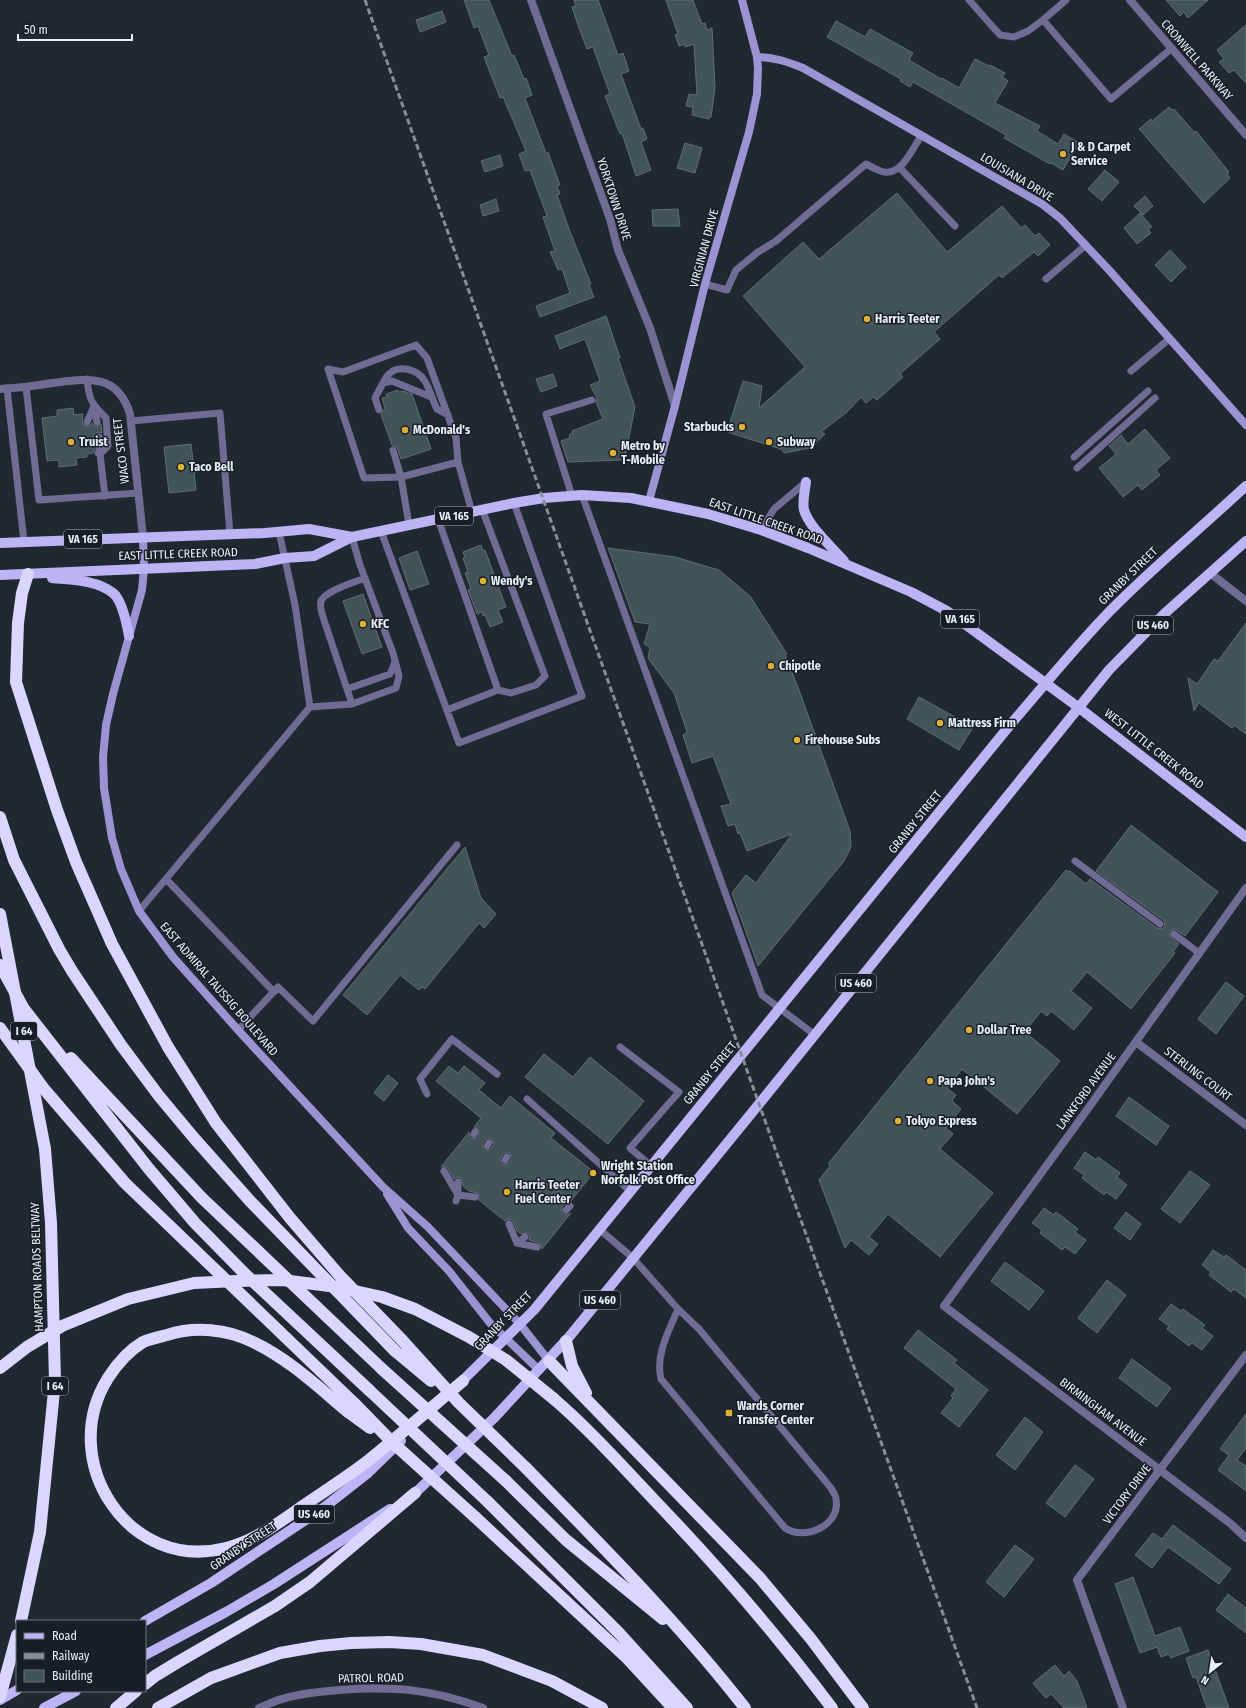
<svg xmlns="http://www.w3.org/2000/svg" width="1246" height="1708" viewBox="0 0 1246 1708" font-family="'Fira Sans Condensed',sans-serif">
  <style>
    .building { fill: #43535a; stroke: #5d6e75; fill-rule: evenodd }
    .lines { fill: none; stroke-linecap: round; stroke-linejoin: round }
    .lane { stroke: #716c94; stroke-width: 7 }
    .street { stroke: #716c94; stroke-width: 8 }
    .secondary { stroke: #9b93d2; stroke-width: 8 }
    .primary { stroke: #bcb4f5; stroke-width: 10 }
    .highway { stroke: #dad6fe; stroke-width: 12 }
    .rail { stroke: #878e96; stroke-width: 3; stroke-dasharray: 6 3; stroke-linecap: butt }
    .highway-bridge { stroke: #dad6fe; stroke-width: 12 }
    .poi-dot { fill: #dfb034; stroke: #171e28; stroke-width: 1.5 }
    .labels { text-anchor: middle; stroke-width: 3; stroke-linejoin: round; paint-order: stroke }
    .shield { fill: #171e28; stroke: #aab0b8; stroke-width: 1 }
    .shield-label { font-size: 11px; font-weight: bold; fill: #e9eff6 }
    .street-label { font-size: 12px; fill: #e9eff6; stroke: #171e28 }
    .poi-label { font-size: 12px; font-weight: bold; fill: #e9eff6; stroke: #171e28; text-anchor: start }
  </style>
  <rect width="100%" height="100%" fill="#202832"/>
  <path class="building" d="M464,0H489L512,56L514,55L524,79L526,78L532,95L525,98L546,153L548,152L560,185L557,186L560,194L557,195L569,229L591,284L589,285L594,297L540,317L536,306L570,293L562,269L558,270L550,252L555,251L543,217L547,216L530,170L525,171L519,154L526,151L503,97L500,98L484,57L489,55L478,26L474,28Z
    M574,0H598L618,55L623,53L629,71L621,74L641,129L643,128L647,139L641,142L651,170L636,176L622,133L620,134L605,96L610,94L593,47L587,49L579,28L572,7L576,6Z
    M666,0H693L702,24L705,23L707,30L712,28L715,88L711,117H709V119L692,115L693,107L686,106L689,94L697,95L694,44L685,47V44L679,46L675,35L678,34Z
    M1166,0H1208L1188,18L1184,12L1180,16Z
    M442,11L446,22L420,32L416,20Z
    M836,21L865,37L870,29L913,53L909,60L941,79L942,78L959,88L975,59L989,66L990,65L1005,73L1002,77L1008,81L995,103L1040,126L1037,131L1058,144L1064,134L1079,143L1063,170L1051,163L1050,164L1004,138L1006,135L913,82L910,87L900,81L901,79L827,37Z
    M1246,25V83L1234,70L1229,73L1219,62L1224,59L1217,50Z
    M1169,107L1172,110L1174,109L1195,133L1196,131L1229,172L1227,174L1230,178L1204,203L1139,129L1151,119L1152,121Z
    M685,143L702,148L695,173L677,168Z
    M500,155L503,166L485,172L481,161Z
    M1105,170L1119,182L1102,201L1088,189Z
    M897,193L947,252L1002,206L1021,228L1025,225L1035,236L1039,233L1050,245L1038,256L1034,252L1002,278L999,275L934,332L940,339L900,374L903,377L877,400L873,397L866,403L861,397L847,412L821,432L825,434L810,448L784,453L781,449L727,432L743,381L762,386L759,408L805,367L743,296L803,242L819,259Z
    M1145,196L1153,206L1143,215L1134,206Z
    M496,199L499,211L483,216L480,205Z
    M678,209L680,226H653L652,210Z
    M1140,213L1152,227L1148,229L1151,233L1137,244L1124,228Z
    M1170,250L1186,267L1171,282L1155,265Z
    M606,316L620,358H618L635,407L625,457L622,460L568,462L561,441L570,438L569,435L573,433L572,431L603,419L596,402L597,398L590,385L600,381L585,339L560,349L555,336Z
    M553,374L557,386L541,392L536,379Z
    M398,390L399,392L403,391L412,394L431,449L401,459L397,447L392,445L381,415L385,408L382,398L387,397L386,394Z
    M73,408L74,415L83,414L82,423L85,426H90L92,423L96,427L101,424L102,433L98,432L94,435L95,449L93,453L87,454V457L76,458L77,465L59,467V460L47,461L42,418L57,416V410Z
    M1145,429L1170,458L1156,470L1160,475L1142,490L1138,485L1123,497L1099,468L1116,454L1109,446L1121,435L1128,444Z
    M191,444L193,461H195L196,472H194L196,490L169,493L164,447Z
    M481,545L483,551L485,550L506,607L498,610L503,622L490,627L485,615L483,616L482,612L477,614L468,590L471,589L465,573L468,572L463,558L465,557L463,552Z
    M608,548L675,557L719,570L750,596L787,654L785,655L799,690L850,831L851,847L844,861L758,966L732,893L746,875L756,883L792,834L747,851L740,833L738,834L735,824L728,826L721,806L731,804L713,756L692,763L683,735L687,732L674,693L648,658L650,647L644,644L650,624L635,622Z
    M417,551L429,584L410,590L399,558Z
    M363,594L382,647L362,654L343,601Z
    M1246,623V734L1234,725L1232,728L1199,703L1194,711L1188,678L1197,684L1214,659L1218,661Z
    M919,697L973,727L959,750L907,719Z
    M1131,825L1218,892L1185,936L1175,929L1170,931V936L1179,944L1173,952L1175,953L1131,1009L1087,972L1071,991L1092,1008L1074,1030L1051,1011L1047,1016L1041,1011L1025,1032L1060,1061L1017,1114L962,1069L947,1088L956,1095L952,1101L961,1109L946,1128L953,1134L940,1149L993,1193L940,1257L888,1214L869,1237L878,1244L869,1255L851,1240L845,1248L819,1180L830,1166L828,1164L1066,870L1069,872L1070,871L1086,884L1090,879L1157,928L1162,929L1164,927L1165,922L1163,920L1096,871Z
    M465,847L481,898L496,914L484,928L479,923L425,989L422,987L419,990L400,975L367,1015L343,995Z
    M1226,982L1244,996L1216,1034L1198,1019Z
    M544,1054L573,1077L590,1057L644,1101L608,1144L525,1077Z
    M449,1066L458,1073L464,1066L485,1083L479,1090L501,1108L510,1096L555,1133L551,1138L594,1172L571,1201L567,1202L562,1207L561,1211L563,1214L567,1215L571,1213L542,1249L540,1243L529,1240L530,1236L527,1233L521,1234L517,1231L512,1220L509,1219L505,1221L479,1200L478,1193L469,1191L463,1186L461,1178L458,1177L454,1179L447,1167H441L469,1132L470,1136L472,1139L478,1137L479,1130L474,1127L481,1118L436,1081ZM489,1138L492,1139L494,1144L491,1149L486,1151L483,1149L482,1145L485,1140ZM507,1152L510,1153L512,1158L509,1163L504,1165L501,1163L500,1159L503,1154ZM541,1178L544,1179L546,1184L542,1190L537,1192L534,1189L533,1186L537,1180ZM557,1191L560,1192L562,1197L558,1203L553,1205L550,1202L549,1199L553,1193Z
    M388,1075L398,1083L384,1101L374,1093Z
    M1129,1097L1169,1126L1156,1145L1116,1116Z
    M1085,1152L1096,1160L1098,1157L1120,1173L1117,1177L1127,1185L1116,1199L1106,1192L1104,1195L1082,1178L1084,1175L1074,1168Z
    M1190,1171L1210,1185L1180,1223L1161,1209Z
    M1044,1208L1054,1215L1056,1212L1078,1229L1075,1232L1086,1240L1075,1254L1065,1247L1062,1250L1040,1233L1042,1230L1032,1223Z
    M1126,1212L1141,1224L1130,1240L1114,1228Z
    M1213,1250L1224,1257L1226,1255L1246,1270V1298L1234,1289L1231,1292L1209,1275L1211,1272L1202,1265Z
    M1005,1262L1044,1291L1029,1310L991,1281Z
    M1107,1280L1126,1295L1097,1333L1078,1318Z
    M1171,1304L1181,1311L1183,1309L1205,1325L1202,1328L1213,1336L1202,1350L1192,1343L1189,1346L1167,1329L1169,1326L1159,1319Z
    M918,1330L957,1360L954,1363L988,1390L959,1427L941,1413L953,1398L951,1396L956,1389L904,1348Z
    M1132,1359L1171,1388L1157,1407L1119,1378Z
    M1246,1414V1448L1237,1460L1246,1466V1491L1218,1470L1229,1455L1220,1449Z
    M1025,1417L1043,1432L1015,1470L996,1455Z
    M1075,1465L1094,1479L1065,1517L1046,1503Z
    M1173,1525L1231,1569L1219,1584L1168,1547L1152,1568L1135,1555L1153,1533L1162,1539Z
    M1015,1545L1034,1559L1004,1597L986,1582Z
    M1133,1577L1155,1636L1180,1627L1189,1651L1171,1658L1169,1654L1161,1657L1157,1647L1140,1653L1115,1584Z
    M1228,1594L1246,1608V1633L1216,1610Z
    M1208,1650L1229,1708H1207L1196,1677L1193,1678L1186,1658Z
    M1055,1665L1064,1676L1069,1671L1077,1681L1087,1708H1064L1051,1694L1046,1698L1036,1687L1033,1683Z"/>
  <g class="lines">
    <path class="lane" d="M969,0L1000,35L1014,37L1028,31L1043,20L1111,99L1172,48
      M1043,20L1066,0
      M900,168L955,226
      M1046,279L1086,245
      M705,284L727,290L736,270L758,252L776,241L866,164C872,167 878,171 884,172C902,175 913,148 921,136
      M328,369L343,372L416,345L427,358L456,438L458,462L472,512
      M328,369L364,478L401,477L458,462
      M1131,371L1169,339
      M87,379C89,400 91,403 106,418L108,446L100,454L105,496
      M383,383C385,380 386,377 388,375C398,364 417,369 424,380C430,388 432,400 437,409L448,415
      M26,387L39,500L138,493
      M7,388L24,542
      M94,406L97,422
      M379,410L375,398L383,383L392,381L431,397
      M131,421L220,413L230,534
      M87,422L94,406
      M393,450L401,477L409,525
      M98,453L100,454L99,437
      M1074,457L1148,391
      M1077,468L1155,398
      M582,495L762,995L815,1035
      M572,496L546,414L592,400
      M438,519L498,690L511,693L536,685L545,676L482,509
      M761,530L774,509L806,482
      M381,531L459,743L582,696L514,503
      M279,532L295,605L310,707
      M347,689L390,674L395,662
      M352,704L325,623C323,616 319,608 321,601C325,591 355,582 365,578
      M447,710L498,690
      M1075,861L1160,924
      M166,879L274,992
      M139,911L310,707L352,704L396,688L399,676L393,653L360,565L352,537
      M1174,934L1199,953
      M238,1030L278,987L313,1021L457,845
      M620,1047L679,1092L630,1148L651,1166
      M427,1094L420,1079L452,1039L497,1074
      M527,1099L630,1191
      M474,1134L475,1132
      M487,1146L489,1143
      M505,1160L507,1157
      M444,1171L458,1195
      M538,1187L541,1183
      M458,1194V1182
      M554,1200L557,1196
      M456,1201L458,1195L475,1197
      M566,1210L570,1206
      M509,1224L517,1243
      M599,1229L633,1258L678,1309L699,1329L831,1488C832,1491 836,1495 836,1499C841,1526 804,1541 785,1528L661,1379C655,1355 669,1331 678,1309
      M517,1243L537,1247
      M517,1243L525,1237"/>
    <path class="street" d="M531,0L610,219L618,250L650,328L675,406
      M1130,0L1246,135
      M0,389C17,388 35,386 52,383C86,379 117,372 130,414L143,537
      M1210,573L1246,601
      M1246,888L1074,1128L944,1306L1231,1524L1246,1538
      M1136,1042L1246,1125
      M259,1708C267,1705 274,1701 282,1699C300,1693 320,1692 339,1690C393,1686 432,1689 483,1708
      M1123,1708L1077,1580L1246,1355"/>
    <path class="secondary" d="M757,57C774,57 788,62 803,68L1042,204L1060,218L1109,270L1246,425
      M649,501L675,406L705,284L749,132L757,94L758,68L757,57L742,0
      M143,537L144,569L142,590L113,694L106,725L103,757L104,788L112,838L121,869L139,911L173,957L238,1030L383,1187L428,1227L520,1324L549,1361
      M387,1194L408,1228L449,1271L490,1323L539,1370"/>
    <path class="primary" d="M806,482C805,491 802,501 804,510C809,527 832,547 844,561
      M0,543L265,533L309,529L352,537
      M0,575L255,564L285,558L314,556L352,537L514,503L544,498L582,495L631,498L708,514L761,530L808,548L911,592L947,611L1078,707L1246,837
      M52,578C71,580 97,580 113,593C122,600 127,625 129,636
      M458,1385L534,1310L1010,725C1043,687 1075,647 1110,611C1153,567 1201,528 1246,486
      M409,1497L415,1493L495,1417L569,1337L759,1104L1109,670L1164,614L1246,541
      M145,1621L211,1583L322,1509L368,1473L401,1441
      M145,1655L226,1612L274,1584L390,1509
      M0,1700L17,1690
      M44,1708L76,1691"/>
    <path class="highway" d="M28,574L22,593L18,623L16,682L57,810L76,862L112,944L168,1047L216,1123L290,1218L340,1276L402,1340
      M0,817L14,860L59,949L72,971L121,1045L159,1096L194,1138L250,1201L395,1351
      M0,965L24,1009L149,1169L195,1223L244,1273L369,1390
      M0,1028L44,1089L125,1183L355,1404
      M71,1058L202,1198L382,1369
      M566,1341L572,1366L586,1393
      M549,1361L760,1578L811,1639L863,1708
      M554,1399C591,1431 624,1468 658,1504C720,1569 778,1636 832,1708
      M348,1412C318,1387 289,1359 253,1342C227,1329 195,1326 167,1335C159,1337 150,1339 143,1342C128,1351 117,1364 108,1378C56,1461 129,1573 226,1548C254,1541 277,1524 300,1508C323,1492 347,1477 369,1460C401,1434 432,1407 463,1381
      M526,1468C602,1546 678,1622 745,1708
      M506,1481L566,1540L663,1619
      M488,1502L619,1633L687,1708
      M475,1517L626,1657L673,1708
      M21,1621L40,1532L55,1381L51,1223L45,1149
      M145,1684L155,1676L178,1662L275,1606L310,1582L415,1493
      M0,1697L17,1635
      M116,1708L136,1691
      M158,1708L211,1678L280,1653L320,1646L351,1643L389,1642L421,1644L483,1655L552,1681L602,1708"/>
    <path class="rail" d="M365,0L759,1104L977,1708"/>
    <path class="highway-bridge" d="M0,914L45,1149
      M402,1340L459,1403L526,1468
      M395,1351L431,1381
      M0,1368L27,1347L62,1326L128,1299L194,1283L237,1281L282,1280L337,1287L382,1297L415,1309L469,1337L506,1360L554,1399
      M382,1369L506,1481
      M369,1390L488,1502
      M355,1404L394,1444L475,1517
      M348,1412L370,1428"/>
  </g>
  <g class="poi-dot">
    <circle cx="1063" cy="154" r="4"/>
    <circle cx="867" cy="319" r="4"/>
    <circle cx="742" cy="427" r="4"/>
    <circle cx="405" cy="430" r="4"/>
    <circle cx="71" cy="442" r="4"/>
    <circle cx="769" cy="442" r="4"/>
    <circle cx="613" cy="453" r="4"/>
    <circle cx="181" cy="467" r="4"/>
    <circle cx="483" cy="581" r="4"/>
    <circle cx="363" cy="624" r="4"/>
    <circle cx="771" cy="666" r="4"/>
    <circle cx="940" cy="723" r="4"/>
    <circle cx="797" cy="740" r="4"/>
    <circle cx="969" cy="1030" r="4"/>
    <circle cx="930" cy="1081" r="4"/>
    <circle cx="898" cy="1121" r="4"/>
    <circle cx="593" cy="1173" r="4"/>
    <circle cx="507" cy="1192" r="4"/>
    <rect x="725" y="1409" width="8" height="8" rx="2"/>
  </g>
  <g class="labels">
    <g class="shield">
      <rect x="435" y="507" width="38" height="18" rx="3"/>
      <rect x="64" y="530" width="38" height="18" rx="3"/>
      <rect x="941" y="610" width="38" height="18" rx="3"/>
      <rect x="1133" y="616" width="40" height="18" rx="3"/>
      <rect x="836" y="974" width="40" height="18" rx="3"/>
      <rect x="11" y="1022" width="26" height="18" rx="3"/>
      <rect x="580" y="1291" width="40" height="18" rx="3"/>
      <rect x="42" y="1377" width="26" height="18" rx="3"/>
      <rect x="294" y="1505" width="40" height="18" rx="3"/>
    </g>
    <g class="shield-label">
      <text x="454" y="520">VA 165</text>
      <text x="83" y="543">VA 165</text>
      <text x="960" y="623">VA 165</text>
      <text x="1153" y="629">US 460</text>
      <text x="856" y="987">US 460</text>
      <text x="24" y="1035">I 64</text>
      <text x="600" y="1304">US 460</text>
      <text x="55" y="1390">I 64</text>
      <text x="314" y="1518">US 460</text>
    </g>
    <g class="street-label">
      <text transform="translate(1197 60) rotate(49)" y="4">CROMWELL PARKWAY</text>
      <text transform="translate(1017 177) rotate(31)" y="4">LOUISIANA DRIVE</text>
      <text transform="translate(614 199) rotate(72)" y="4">YORKTOWN DRIVE</text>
      <text transform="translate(704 248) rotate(-75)" y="4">VIRGINIAN DRIVE</text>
      <text transform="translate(121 451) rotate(-97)" y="4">WACO STREET</text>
      <text transform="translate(766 521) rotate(19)" y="4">EAST LITTLE CREEK ROAD</text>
      <text transform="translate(178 554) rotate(-2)" y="4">EAST LITTLE CREEK ROAD</text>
      <text transform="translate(1128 576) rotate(-44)" y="4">GRANBY STREET</text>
      <text transform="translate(1154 749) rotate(38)" y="4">WEST LITTLE CREEK ROAD</text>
      <text transform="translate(915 822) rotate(-51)" y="4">GRANBY STREET</text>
      <text transform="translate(219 989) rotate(49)" y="4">EAST ADMIRAL TAUSSIG BOULEVARD</text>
      <text transform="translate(710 1073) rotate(-51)" y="4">GRANBY STREET</text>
      <text transform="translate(1198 1074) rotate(37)" y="4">STERLING COURT</text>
      <text transform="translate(1086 1091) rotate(-54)" y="4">LANKFORD AVENUE</text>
      <text transform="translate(37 1267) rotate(-92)" y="4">HAMPTON ROADS BELTWAY</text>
      <text transform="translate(503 1321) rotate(-46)" y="4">GRANBY STREET</text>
      <text transform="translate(1103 1412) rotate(37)" y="4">BIRMINGHAM AVENUE</text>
      <text transform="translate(1127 1494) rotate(-53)" y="4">VICTORY DRIVE</text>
      <text transform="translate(243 1546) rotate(-34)" y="4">GRANBY STREET</text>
      <text transform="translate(371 1678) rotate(-1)" y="4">PATROL ROAD</text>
    </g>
    <g class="poi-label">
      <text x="1071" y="151">J &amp; D Carpet<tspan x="1071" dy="14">Service</tspan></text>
      <text x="875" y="323">Harris Teeter</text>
      <text x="734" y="431" text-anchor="end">Starbucks</text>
      <text x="413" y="434">McDonald's</text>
      <text x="79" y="446">Truist</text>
      <text x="777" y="446">Subway</text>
      <text x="621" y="450">Metro by<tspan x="621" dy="14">T-Mobile</tspan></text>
      <text x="189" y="471">Taco Bell</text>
      <text x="491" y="585">Wendy's</text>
      <text x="371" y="628">KFC</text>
      <text x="779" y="670">Chipotle</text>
      <text x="948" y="727">Mattress Firm</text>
      <text x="805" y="744">Firehouse Subs</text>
      <text x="977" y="1034">Dollar Tree</text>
      <text x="938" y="1085">Papa John's</text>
      <text x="906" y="1125">Tokyo Express</text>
      <text x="601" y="1170">Wright Station<tspan x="601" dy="14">Norfolk Post Office</tspan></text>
      <text x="515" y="1189">Harris Teeter<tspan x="515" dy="14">Fuel Center</tspan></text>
      <text x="737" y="1410">Wards Corner<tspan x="737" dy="14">Transfer Center</tspan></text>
    </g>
  </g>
  <rect x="16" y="1620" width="130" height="72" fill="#171e28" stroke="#6b727a"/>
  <rect x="24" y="1633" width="20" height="6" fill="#bcb4f5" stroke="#6b727a"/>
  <text x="52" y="1640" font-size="12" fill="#e9eff6">Road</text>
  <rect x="24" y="1653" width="20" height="6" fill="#878e96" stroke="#6b727a"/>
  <text x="52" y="1660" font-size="12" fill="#e9eff6">Railway</text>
  <rect x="24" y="1670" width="20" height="12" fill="#43535a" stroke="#6b727a"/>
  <text x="52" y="1680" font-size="12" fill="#e9eff6">Building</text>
  <g transform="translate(1210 1672) rotate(210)" stroke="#171e28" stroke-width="3" paint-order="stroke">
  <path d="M0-3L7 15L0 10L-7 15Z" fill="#e9eff6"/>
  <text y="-6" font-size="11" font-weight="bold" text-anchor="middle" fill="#e9eff6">N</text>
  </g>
  <path d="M18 34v6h114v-6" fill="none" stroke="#e9eff6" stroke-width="2"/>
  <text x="24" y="34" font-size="12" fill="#e9eff6" stroke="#171e28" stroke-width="3" paint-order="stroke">50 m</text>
</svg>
